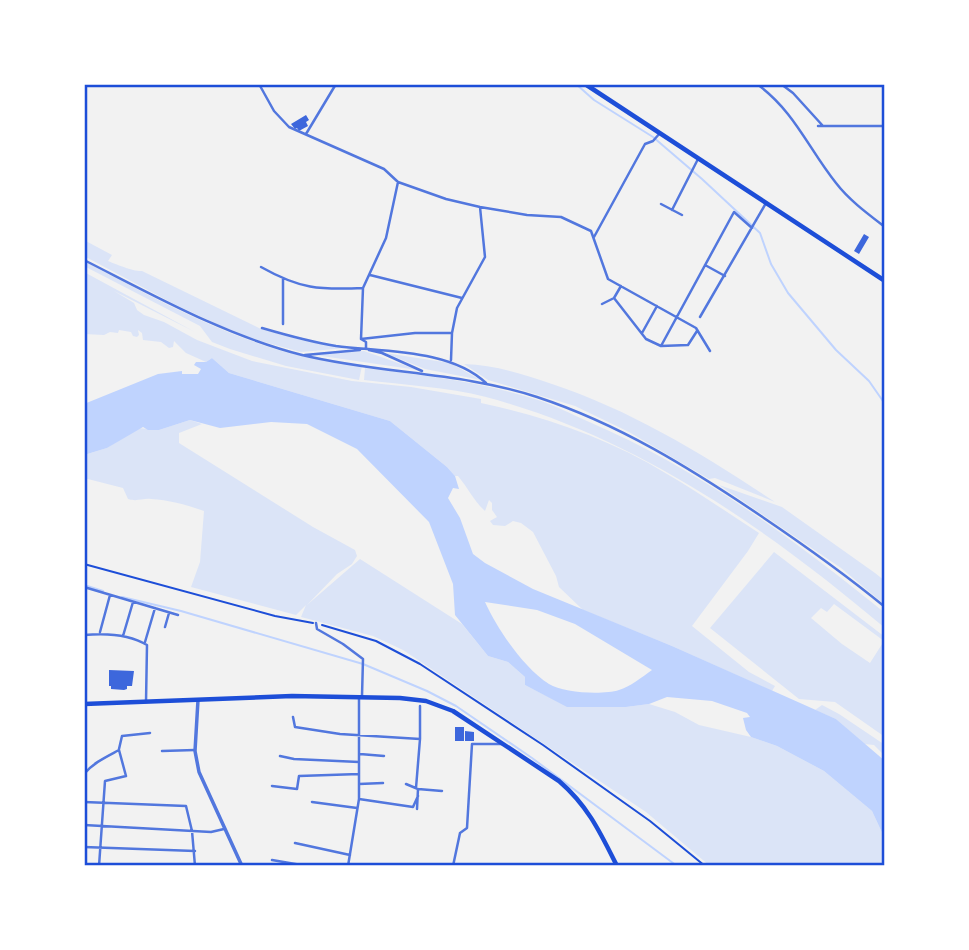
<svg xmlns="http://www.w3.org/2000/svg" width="969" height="950" viewBox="0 0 969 950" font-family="'Libre Baskerville',serif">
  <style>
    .green { fill: #dbe4f7; fill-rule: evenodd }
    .water { fill: #bfd3fe; fill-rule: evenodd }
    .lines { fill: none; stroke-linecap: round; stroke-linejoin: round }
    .stream { stroke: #bfd3fe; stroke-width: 2 }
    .building { fill: #3d67dc }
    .path { stroke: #1d4ed8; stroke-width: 2 }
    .minor { stroke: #5277de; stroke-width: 2.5 }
    .tertiary { stroke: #5277de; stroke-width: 3.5 }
    .primary { stroke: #1d4ed8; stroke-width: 4.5 }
    .neatline { fill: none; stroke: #1d4ed8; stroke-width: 2.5 }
  </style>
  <rect width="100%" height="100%" fill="#f2f2f2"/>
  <path class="green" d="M84,240L112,255L108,261C115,264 135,272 142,271L261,329L305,341L346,348L301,352L260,341L221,326L174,304L84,256Z
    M84,261C148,295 211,330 282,351C308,358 335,362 362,366L359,380L286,366L230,349L212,342L200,326L84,266Z
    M84,272L195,332L114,291L134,303L137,310L144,315L164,322L197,340L252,361L352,381L411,387L481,399V403C546,417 610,439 667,474C698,492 728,513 759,533L748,551L692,626L749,672L775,686L772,691L672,646L583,610L559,587L556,576L533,532L521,523L513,521L505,526L493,525L490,521L497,517L492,510V503L489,500L485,511C474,501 468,488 458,476H455L447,467L390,421L229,373L212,358L206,362L186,353L174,341L173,347L169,348L161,342L143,340L142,333L138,330L139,335L137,337L133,336L131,332L119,330L118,333L110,332L104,335L84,334Z
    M364,351L418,370L315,355Z
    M385,353L450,363L481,380L425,369Z
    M464,364C495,365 523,374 552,384C633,411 704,455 775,502L715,478L709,479L629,432L575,406L488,380Z
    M365,368C423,375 482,382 538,400C554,405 571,414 587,421C697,468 792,538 885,613V628C768,529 636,437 486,397C447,387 404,385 364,380Z
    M190,420L202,424L179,433V443L313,527L355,550L357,556L352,564L337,574L307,605L360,559L462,624L488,656L508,662L525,677V685L567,706L626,707L649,704L675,712L699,725L751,737L777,746L824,771L872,811L885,839V866H710L646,812L403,650L373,636L301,617L306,605L296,615L191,587L200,562L204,511C187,505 169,500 151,499C143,498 137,502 128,499L123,488L84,478V455L107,448L138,428L159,430Z
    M719,485L782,507L875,573L885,581V605L841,568Z
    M774,552L885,637V737L835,702L799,699L710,628ZM834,604L884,641L870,663L842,644L811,618L821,608L827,612Z
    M822,705L839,714L885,745V756L874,745L864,744L836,719L815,710Z"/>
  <path class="water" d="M212,358L229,373L390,421L447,467L455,476L459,489L453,488L448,498L460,518L473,554L485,563L533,589L672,646L836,719L885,761V839L872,811L824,771L777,746L751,737L746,730L743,718L750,717L747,713L712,701L667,697L649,704L626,707H567L525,685V677L508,662L488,656L455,615L453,584L429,522L357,449L307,424L271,422L220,428L190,420L159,430H148L143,427L107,448L84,455V404L158,374L182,371V374H198L201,369L194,365L196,362H206ZM485,602L537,610L575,624L652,670C642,677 630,687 619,690C603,695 563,693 549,684C523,667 498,630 485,602Z"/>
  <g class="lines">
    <path class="stream" d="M576,84L594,100L653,137L702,179L760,233L771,264L788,293L836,350L869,381L885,404
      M84,585L103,591
      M122,597L181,611L363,664L427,691L456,706L532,758L677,866"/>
  </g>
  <path class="building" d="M306,115L309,120L306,122L308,126L299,131L297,128L295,129L291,124Z
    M864,234L869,237L859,254L854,251Z
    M109,670L134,671L132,686H127V689L124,690L111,689V686H109Z
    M455,727H464V741H455Z
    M465,731L474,732V741H465Z"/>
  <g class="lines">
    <path class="path" d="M84,564L275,616L313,623
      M322,625L376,641L420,664L543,745L650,821L705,866"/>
    <path class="minor" d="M259,84L274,111L289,127L384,169L398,182L446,199L480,207L527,215L561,217L591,231L608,279L696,328L710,351
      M757,84C795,112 808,148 836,183C849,200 868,214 885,227
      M781,84L793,93L823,126
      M818,126H885
      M306,134L336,84
      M661,204L682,215
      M672,210L698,159
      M594,237L645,144L653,141L660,133
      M84,260C155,296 224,335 302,355C380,374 461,372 537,397C619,424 690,468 761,516C804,545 845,574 885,607
      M705,265L725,276
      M261,267C300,289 319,290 363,288
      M370,275L462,298
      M283,279V324
      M614,298L646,339L661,346L688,345L697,331
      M602,304L614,298L621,286
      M700,317L766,203
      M262,328C286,335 311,342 336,346C384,352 450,349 486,383
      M642,333L657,306
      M361,339L415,333H452
      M661,346L734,212L752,228
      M366,348V342L361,339L363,288L386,238L398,182
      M369,350L382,353L422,371
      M305,355L360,350
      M451,360L452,333L457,308L485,257L480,207
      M84,587L178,615
      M316,623L317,629L343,644L363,659L362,696
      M165,627L169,613
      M100,632L110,595
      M84,635C105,633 129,634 147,645L146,702
      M123,636L133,602
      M145,642L155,608
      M293,717L295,727L340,734L420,739V706
      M119,749L122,736L150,733
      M162,751L195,750
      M360,754L384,756
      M280,756L294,759L359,762
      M84,774C93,763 106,757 119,750L126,776L105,781L99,866
      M359,784L383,783
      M406,784L418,789L442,791
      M272,786L297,789L299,776L359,774
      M416,788L420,739
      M359,799L413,807L418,796
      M84,802L186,806L192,831L195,866
      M312,802L357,808
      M417,809L418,789
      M84,825L211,832L224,829
      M295,843L350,855
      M84,847L195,851
      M272,860L307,866
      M348,866L359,799V699
      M453,866L460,833L467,828L472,744H502"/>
    <path class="tertiary" d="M198,700L195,751L199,772L242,866"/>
    <path class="primary" d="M585,84L885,281
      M84,704L292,696L400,698L426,701L453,711L559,781C588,806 600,832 617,866"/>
  </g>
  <rect width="969" height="950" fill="none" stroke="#ffffff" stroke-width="172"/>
  <rect x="86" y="86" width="797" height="778" class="neatline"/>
</svg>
